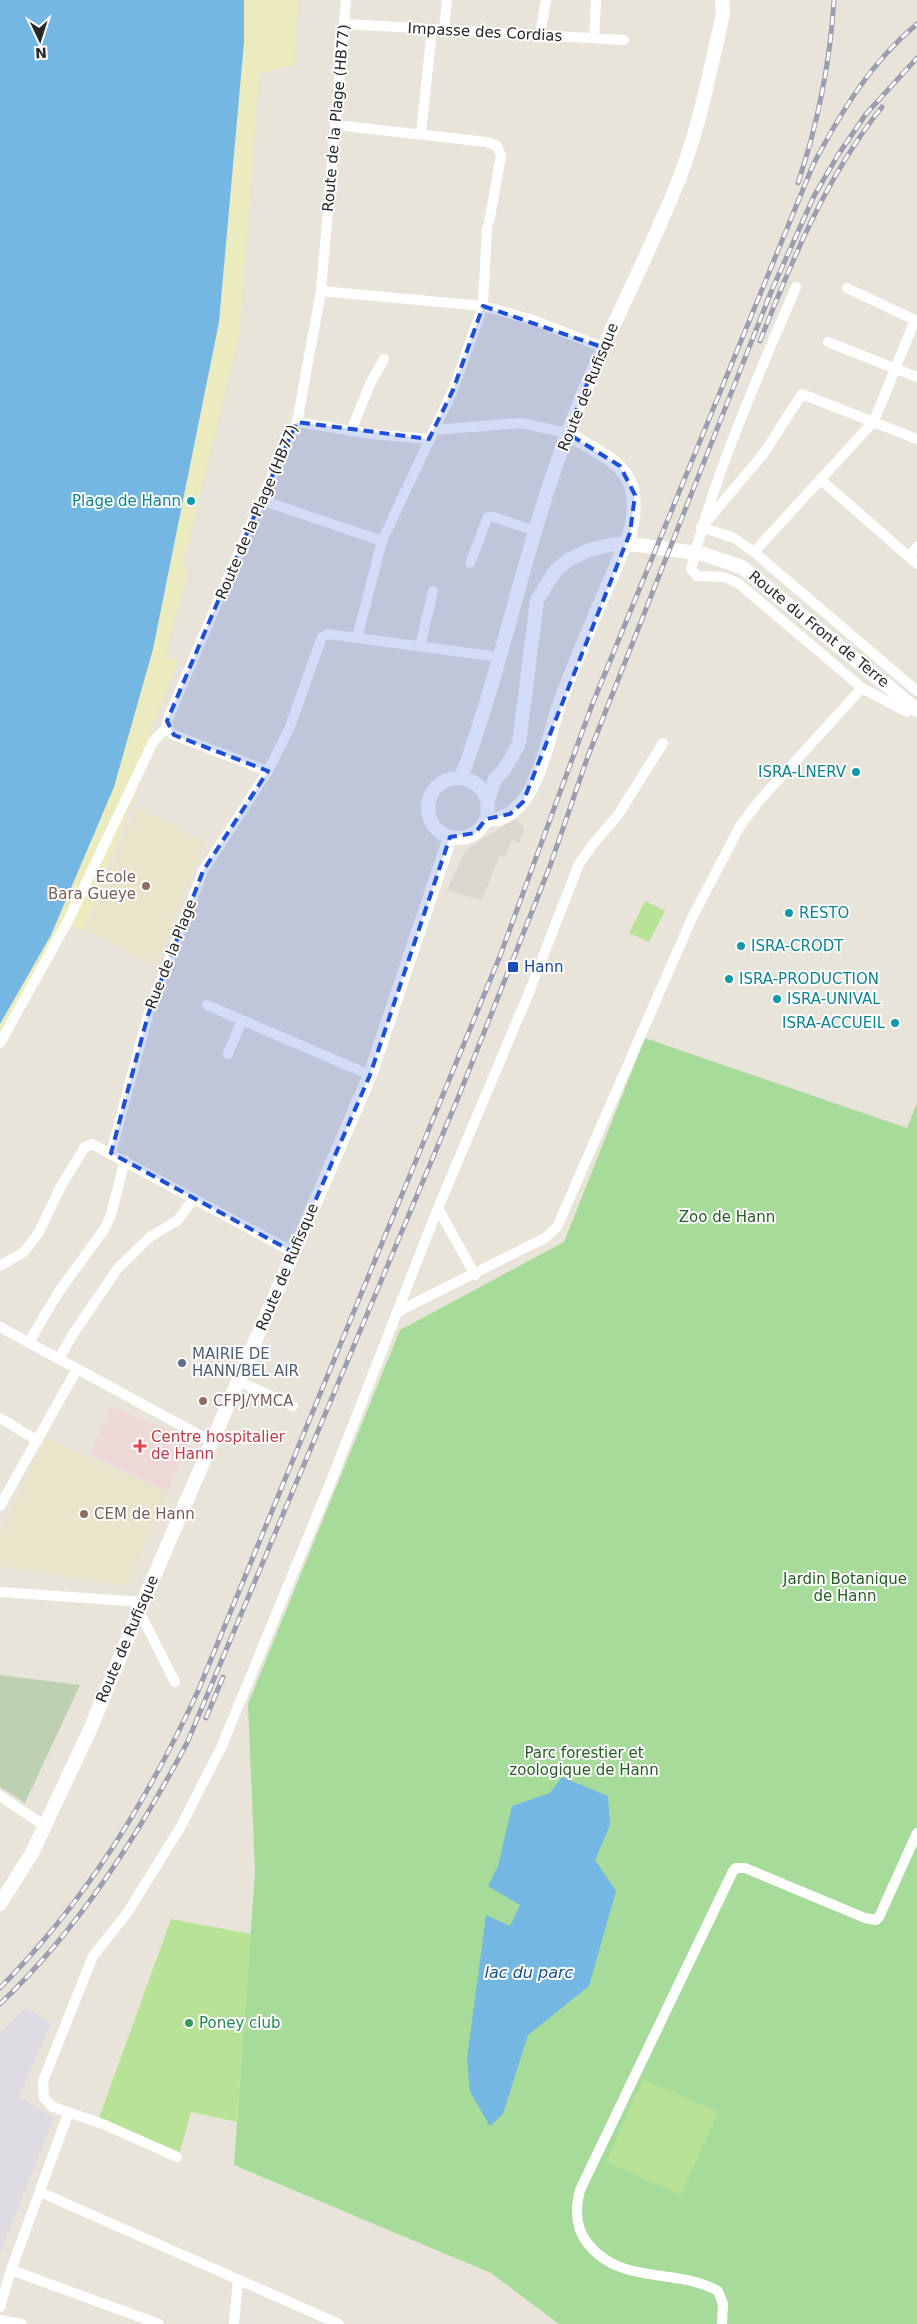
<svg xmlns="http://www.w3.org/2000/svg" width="917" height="2324" viewBox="0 0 917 2324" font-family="'DejaVu Sans',sans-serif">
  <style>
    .industrial { fill: #dddae1 }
    .education { fill: #e9e4ca }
    .medical { fill: #efd9d7 }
    .green { fill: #a7db9a }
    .sand { fill: #ecebbe }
    .cemetery { fill: #bdd1b2 }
    .pitch { fill: #b8e296 }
    .plaza { fill: #d9d7d0 }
    .water { fill: #74b7e3 }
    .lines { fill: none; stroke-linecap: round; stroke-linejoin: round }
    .minor { stroke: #fff; stroke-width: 10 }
    .secondary { stroke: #fff; stroke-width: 14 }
    .rail-casing { stroke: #9d9db0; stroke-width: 5 }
    .rail { stroke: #fff; stroke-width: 3; stroke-dasharray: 9; stroke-linecap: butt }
    .marked { fill: #1d4ed8; fill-opacity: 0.2; stroke: #1d4ed8; stroke-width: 4; stroke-dasharray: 10 6; stroke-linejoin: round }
    .culture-dot { fill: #0f9aa8; stroke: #fff; stroke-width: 2 }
    .education-dot { fill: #8d6e63; stroke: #fff; stroke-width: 2 }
    .transit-dot { fill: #1a4fb4; stroke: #fff; stroke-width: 2 }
    .service-dot { fill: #5c6f8a; stroke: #fff; stroke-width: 2 }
    .health-dot { fill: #e0444e; stroke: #fff; stroke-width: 2 }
    .leisure-dot { fill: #2e9e5b; stroke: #fff; stroke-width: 2 }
    .labels { text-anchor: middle; stroke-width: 4; stroke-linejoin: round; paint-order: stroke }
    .street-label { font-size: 15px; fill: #272727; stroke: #fff }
    .culture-label { font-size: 15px; fill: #0d838f; stroke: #fff; text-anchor: start }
    .education-label { font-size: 15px; fill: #785e54; stroke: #fff; text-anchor: start }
    .transit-label { font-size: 15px; fill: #164399; stroke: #fff; text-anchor: start }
    .park-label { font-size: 15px; fill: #235d1f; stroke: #fff }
    .service-label { font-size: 15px; fill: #4e5e75; stroke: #fff; text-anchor: start }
    .health-label { font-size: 15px; fill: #be3a42; stroke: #fff; text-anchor: start }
    .leisure-label { font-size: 15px; fill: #27864d; stroke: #fff; text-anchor: start }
    .water-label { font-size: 16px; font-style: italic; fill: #18538b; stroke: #fff }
  </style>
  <rect width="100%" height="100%" fill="#e9e4da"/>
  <path class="industrial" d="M25,2008L51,2023L19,2097L54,2118L0,2253V2033Z"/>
  <path class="education" d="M137,808L181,828L180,831L205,842L155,966L86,930Z
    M45,1437L167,1493L127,1586L0,1566V1535Z"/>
  <path class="medical" d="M111,1406L190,1439L168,1492L90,1454Z"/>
  <path class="green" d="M645,1038L907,1128L917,1103V2324H559L491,2273L234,2165L255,1872L248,1704L400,1330L564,1242Z"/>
  <path class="sand" d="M244,0H298L294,65L259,74L239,335L182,568L188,570L165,657L178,661L151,727L141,779L83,931L69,925L0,1042V1024L51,935L114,787L153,649L219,322L244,42Z"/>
  <path class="cemetery" d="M0,1675L80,1685L25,1803L0,1787Z"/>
  <path class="pitch" d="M645,901L665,911L649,942L629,933Z
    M171,1919L251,1934L237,2122L191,2112L180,2152L99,2118Z
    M643,2079L718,2112L681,2195L606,2162Z"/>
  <path class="plaza" d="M516,819L525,829L519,843L512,840L505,857L500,855L482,900L447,891L460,861L471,846Z"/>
  <path class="water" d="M0,0H244V42L219,322L153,649L114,787L51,935L0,1024Z
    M562,1777L608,1796L610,1825L595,1860L616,1891L589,1986L528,2035L503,2114L490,2126L470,2092L467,2059L486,1915L510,1926L520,1905L488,1886L498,1866L512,1806L550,1793Z"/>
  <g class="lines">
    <path class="minor" d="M345,24L624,40
      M444,30L447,0
      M540,35L546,0
      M594,38L596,2
      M336,125L487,142L497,146L501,156L489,222
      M421,133L432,29
      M796,287C757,379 715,472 691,569L697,576L724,577L738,583L862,688L907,712L913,707
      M847,288L917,321
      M321,291L483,306L533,320L602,347
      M828,342L917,377
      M297,422L371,434L429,439
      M434,430L521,423L567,433
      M351,431L371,382L384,359
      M820,479L917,564
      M261,500L382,541
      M707,521L764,453L802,394L917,439
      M701,527L734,538L754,552L917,691
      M754,552L874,421L915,320
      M909,557L917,547
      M470,563L488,517H494L535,531
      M357,638L382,541L453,390L483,306L487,228
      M420,646L433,591
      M268,771L174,735L169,731L167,721L261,500L297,422L321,291L346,0
      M207,1005L370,1075
      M0,1043L68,921L153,742L168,726
      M228,1054L242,1020
      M111,1153L148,1015L203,871L268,771L289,729L322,637L328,634L498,657
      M438,1208L475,1275
      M0,1266L24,1252L39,1232L61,1186L85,1147L92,1144L293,1252
      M397,1312L545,1238L557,1227L692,918L740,826L759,801L862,688
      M0,1327L212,1442
      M29,1342L58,1293L105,1228L111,1215L125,1160
      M59,1359L73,1334L118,1268L150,1237L178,1220L194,1198
      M238,1381L293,1406
      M0,1418L38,1441
      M0,1506L77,1369
      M0,1592L143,1602
      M139,1611L175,1682
      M0,1796L45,1826
      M177,2157L103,2124L53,2107L44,2098L43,2081L93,1956L128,1912L181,1826L221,1748L331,1481L438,1208L528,995L579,864L593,844L618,815L663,743
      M40,2192L339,2324
      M11,2270L159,2324
      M0,2307L11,2270L68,2114
      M0,2320L22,2324
      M234,2324L238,2280
      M722,2324L723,2304L718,2291C675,2267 622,2286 588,2244C575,2228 575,2209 580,2190L733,1871L736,1868H745L865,1918L876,1920L879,1917L917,1833"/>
    <path class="secondary" d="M461,778C503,665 525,545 568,432C600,346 645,265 679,179C700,126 710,70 723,14L722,0
      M428 808a30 30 0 1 1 60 0a30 30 0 1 1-60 0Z
      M488,800L495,779L504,770L519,744L537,600L556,570L570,559L589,550L614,544L639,545L703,554L742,567L917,710
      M486,819C501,821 513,813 522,802C541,780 551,727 561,699C582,643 607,588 630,533C645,469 615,463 567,433
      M0,1904L32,1853L89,1732L143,1602L370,1075L450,837"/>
    <g class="rail-casing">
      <path id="rail" d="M798,183C818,123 830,64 834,0
        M760,341C793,258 826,177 882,107
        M206,1718L223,1677
        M0,1988C86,1901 147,1801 198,1691L500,956L592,705L813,165C841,112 871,62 917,24
        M0,2004C78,1930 137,1837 187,1743L460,1093L550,866L588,756L771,292L814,196L838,155L866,114L917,58"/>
    </g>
    <use href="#rail" class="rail"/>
  </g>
  <path class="marked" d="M483,306L602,347L567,433L620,466L635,495L630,533L523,802L510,814L486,819L475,833L450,837L370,1075L293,1252L111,1153L148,1015L203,871L268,771L174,735L167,721L261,500L297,422L429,439L453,390Z"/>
  <g class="culture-dot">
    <circle cx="191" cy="501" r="5"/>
    <circle cx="856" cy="772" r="5"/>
    <circle cx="789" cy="913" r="5"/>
    <circle cx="741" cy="946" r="5"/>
    <circle cx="729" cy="979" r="5"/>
    <circle cx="777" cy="999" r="5"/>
    <circle cx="895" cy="1023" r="5"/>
  </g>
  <g class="education-dot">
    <circle cx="146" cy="886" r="5"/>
    <circle cx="203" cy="1401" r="5"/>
    <circle cx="84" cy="1514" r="5"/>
  </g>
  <rect class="transit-dot" x="507" y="961" width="12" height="12" rx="2.5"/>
  <circle class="service-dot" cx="182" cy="1363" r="5"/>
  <path class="health-dot" d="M137.5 1438.5h5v5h5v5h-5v5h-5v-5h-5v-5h5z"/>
  <circle class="leisure-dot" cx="189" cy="2023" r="5"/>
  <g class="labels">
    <g class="street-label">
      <text transform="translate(485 32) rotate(3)" y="5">Impasse des Cordias</text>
      <text transform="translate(336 118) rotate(-85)" y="5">Route de la Plage (HB77)</text>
      <text transform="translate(588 387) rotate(-68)" y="5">Route de Rufisque</text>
      <text transform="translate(257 512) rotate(-67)" y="5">Route de la Plage (HB77)</text>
      <text transform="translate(819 629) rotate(39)" y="5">Route du Front de Terre</text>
      <text transform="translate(171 954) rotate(-69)" y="5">Rue de la Plage</text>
      <text transform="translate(287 1267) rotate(-67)" y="5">Route de Rufisque</text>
      <text transform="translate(127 1639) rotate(-67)" y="5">Route de Rufisque</text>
    </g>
    <g class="culture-label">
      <text x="181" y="506" text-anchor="end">Plage de Hann</text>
      <text x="846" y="777" text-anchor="end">ISRA-LNERV</text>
      <text x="799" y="918">RESTO</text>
      <text x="751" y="951">ISRA-CRODT</text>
      <text x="739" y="984">ISRA-PRODUCTION</text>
      <text x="787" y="1004">ISRA-UNIVAL</text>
      <text x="885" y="1028" text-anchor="end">ISRA-ACCUEIL</text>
    </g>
    <g class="education-label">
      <text x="136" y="882" text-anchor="end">Ecole<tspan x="136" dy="17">Bara Gueye</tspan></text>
      <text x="213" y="1406">CFPJ/YMCA</text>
      <text x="94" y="1519">CEM de Hann</text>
    </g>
    <g class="transit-label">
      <text x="524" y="972">Hann</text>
    </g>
    <g class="park-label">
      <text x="727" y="1222">Zoo de Hann</text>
      <text x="845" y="1584">Jardin Botanique<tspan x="845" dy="17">de Hann</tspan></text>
      <text x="584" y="1758">Parc forestier et<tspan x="584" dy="17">zoologique de Hann</tspan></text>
    </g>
    <g class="service-label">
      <text x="192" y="1359">MAIRIE DE<tspan x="192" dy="17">HANN/BEL AIR</tspan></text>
    </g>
    <g class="health-label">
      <text x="151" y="1442">Centre hospitalier<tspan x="151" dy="17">de Hann</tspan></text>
    </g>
    <g class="leisure-label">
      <text x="199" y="2028">Poney club</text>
    </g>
    <g class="water-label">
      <text x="529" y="1978">lac du parc</text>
    </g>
  </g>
  <g transform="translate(40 40) rotate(176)" stroke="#ffffff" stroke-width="4" paint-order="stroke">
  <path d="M0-4L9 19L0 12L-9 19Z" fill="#272727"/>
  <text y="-8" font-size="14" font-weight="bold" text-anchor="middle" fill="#272727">N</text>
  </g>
</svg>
